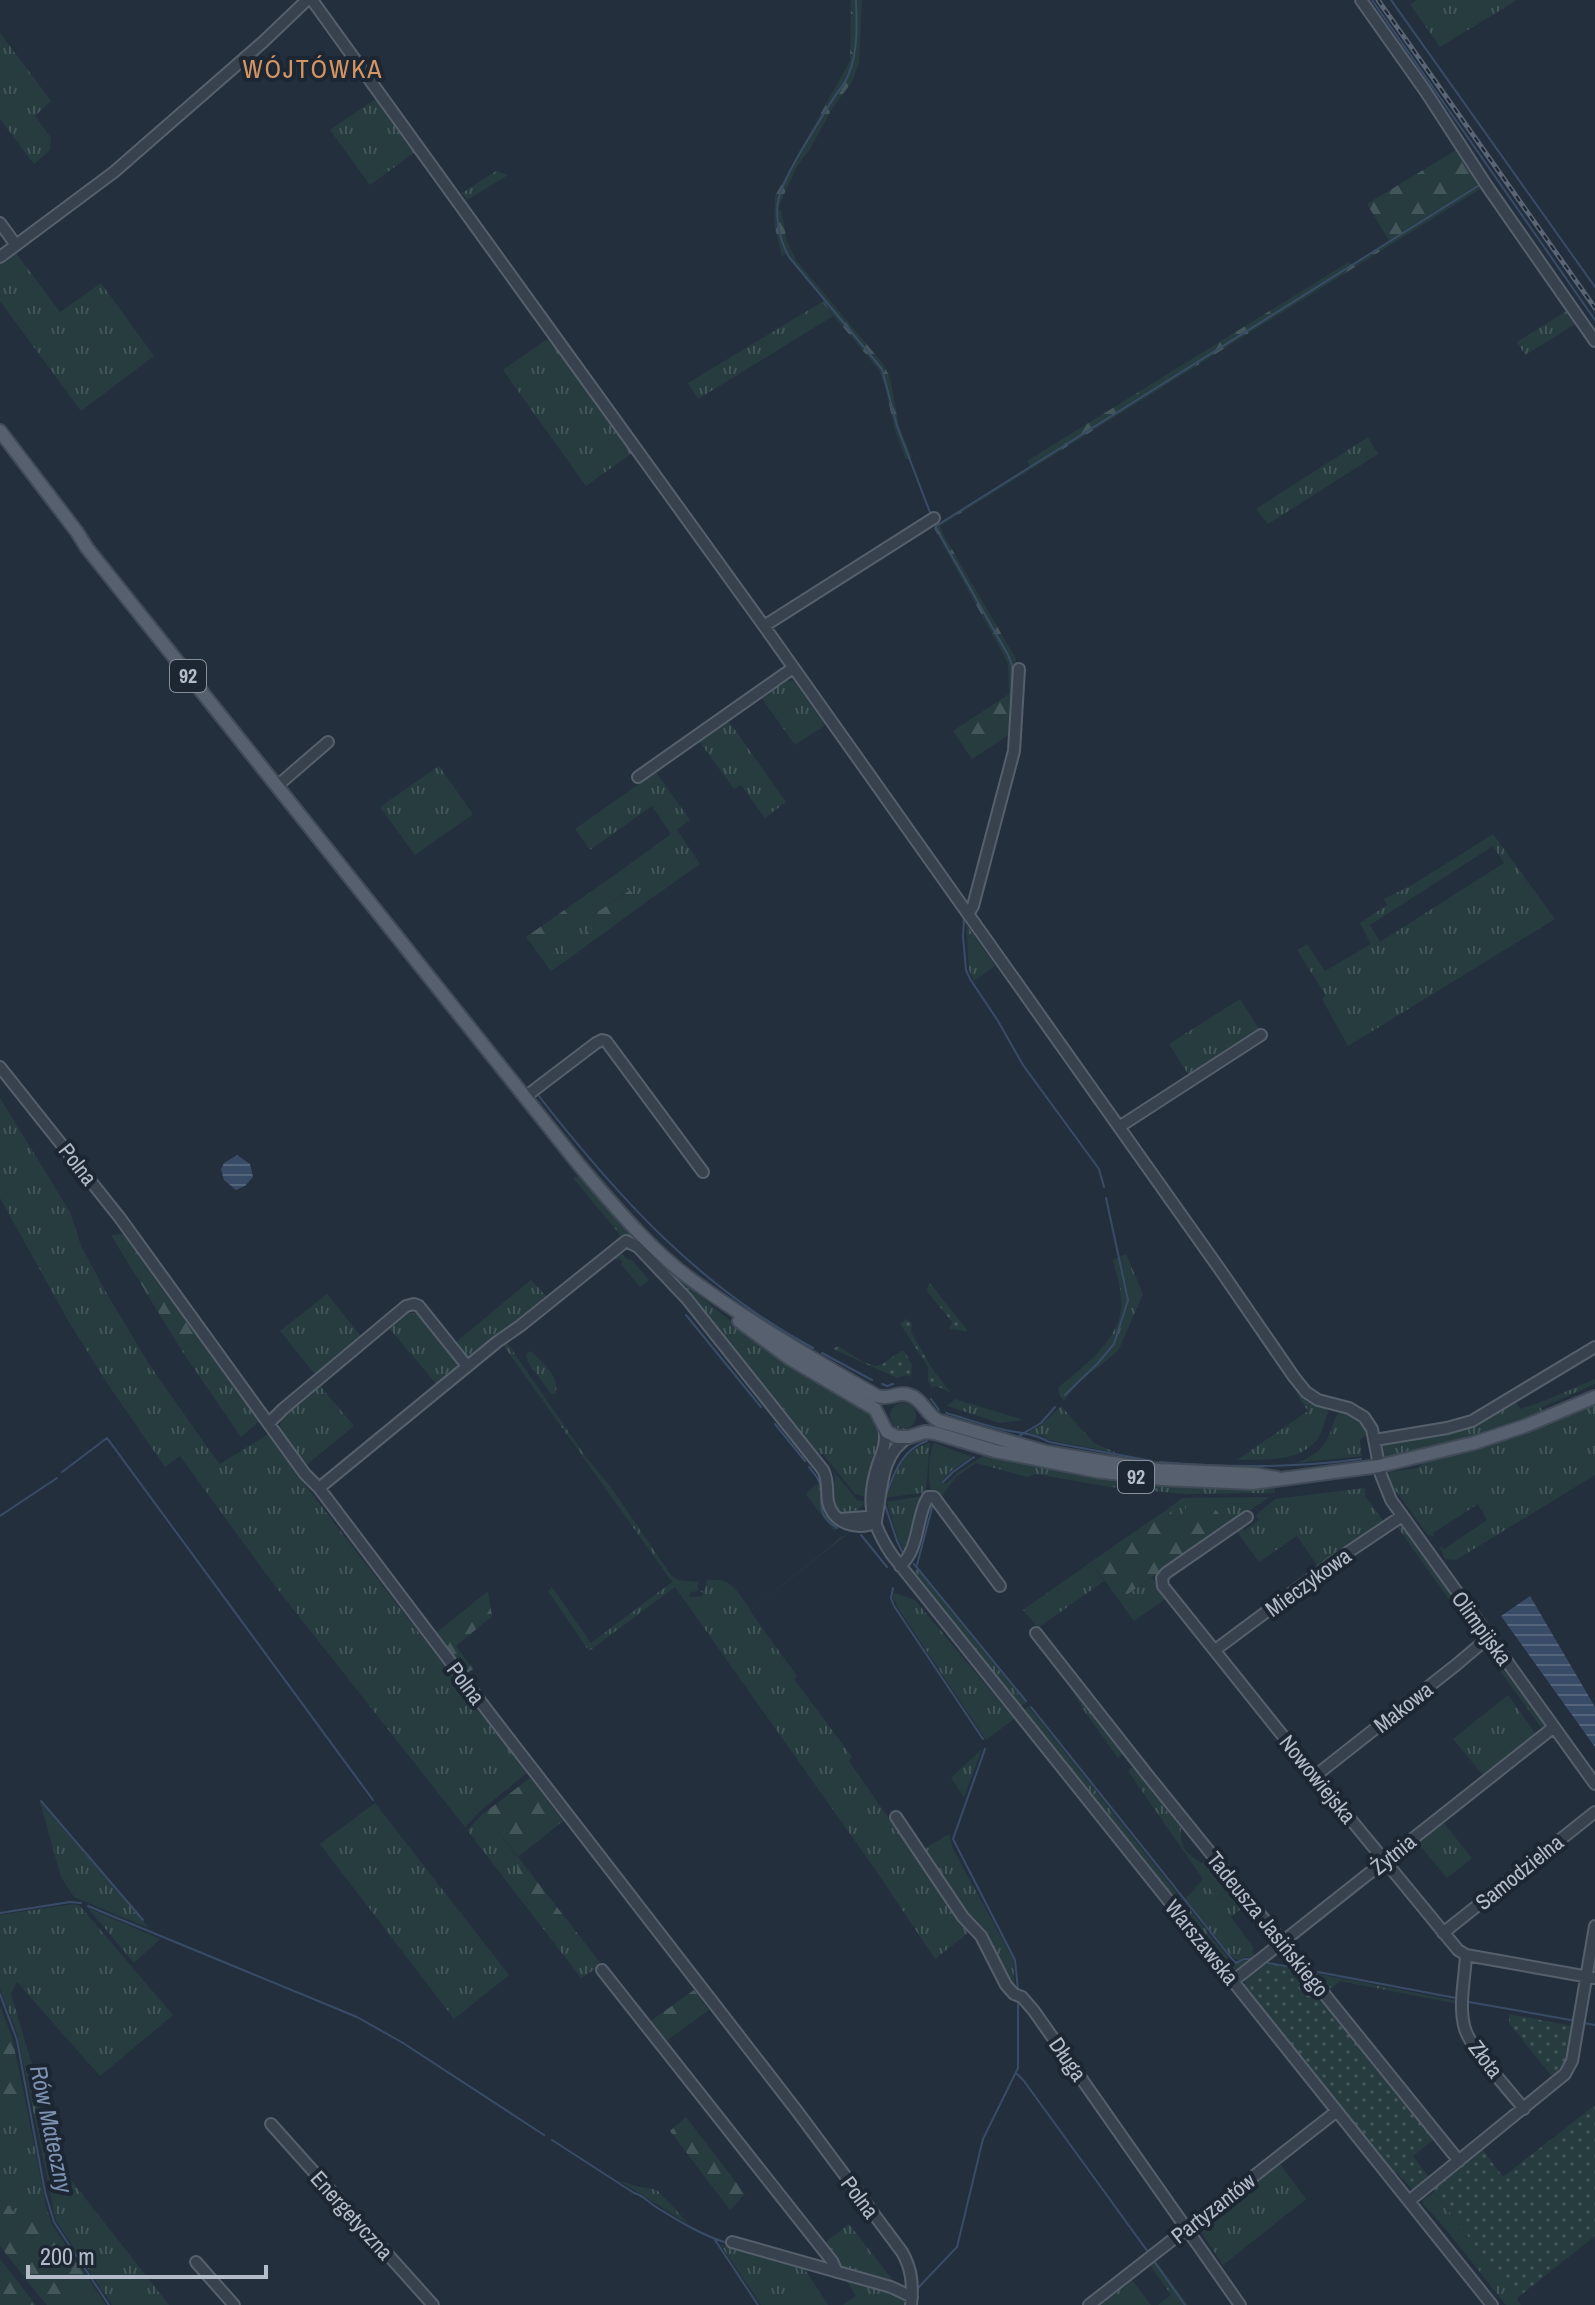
<svg xmlns="http://www.w3.org/2000/svg" width="1595" height="2305" viewBox="0 0 1595 2305" font-family="'Archivo Narrow',sans-serif">
  <style>
    .grass { fill: url(#grass-tufts); fill-rule: evenodd }
    .forest { fill: url(#forest-firs) }
    .park { fill: url(#park-dots) }
    .water { fill: url(#water-rules) }
    .lines { fill: none; stroke-linecap: round; stroke-linejoin: round }
    .stream { stroke: #394c67; stroke-width: 2 }
    .minor-casing { stroke: #565f6c; stroke-width: 14 }
    .major-casing { stroke: #414a57; stroke-width: 16 }
    .minor { stroke: #38414e; stroke-width: 10 }
    .major { stroke: #56606e; stroke-width: 12 }
    .rail-casing { stroke: #5a6575; stroke-width: 5 }
    .rail { stroke: #1d2633; stroke-width: 2; stroke-dasharray: 6; stroke-linecap: butt }
    .labels { text-anchor: middle; stroke-width: 8; stroke-linejoin: round; paint-order: stroke }
    .shield { fill: #1d2633; stroke: #878f9c; stroke-width: 2 }
    .shield-label { font-size: 20px; font-weight: bold; fill: #b4bcc9 }
    .street-label { font-size: 22px; fill: #b4bcc9; stroke: #1d2633 }
    .water-label { font-size: 24px; font-style: italic; fill: #7c92b1; stroke: #1d2633 }
    .quarter-label { font-size: 26px; letter-spacing: 2px; fill: #d59563; stroke: #1d2633 }
  </style>
  <defs>
    <pattern id="grass-tufts" width="24" height="20" patternUnits="userSpaceOnUse" patternTransform="scale(2)"><rect width="24" height="20" fill="#263c3f"/><path d="M3 7l-1-3M5 7V3M7 7l1-3M15 17l-1-3M17 17v-4M19 17l1-3" fill="none" stroke="#435659"/></pattern>
    <pattern id="forest-firs" width="22" height="20" patternUnits="userSpaceOnUse" patternTransform="scale(2)"><rect width="22" height="20" fill="#263c3f"/><path d="M5 1l3.5 6h-7zM16 11l3.5 6h-7z" fill="#435659"/></pattern>
    <pattern id="park-dots" width="8" height="8" patternUnits="userSpaceOnUse" patternTransform="scale(2)"><rect width="8" height="8" fill="#263c3f"/><path d="M2 2h.1M6 6h.1" fill="none" stroke="#435659" stroke-width="1.8" stroke-linecap="round"/></pattern>
    <pattern id="water-rules" width="6" height="5" patternUnits="userSpaceOnUse" patternTransform="scale(2)"><rect width="6" height="5" fill="#394c67"/><path d="M0 2.5h6" fill="none" stroke="#53647b"/></pattern>
  </defs>
  <rect width="100%" height="100%" fill="#242f3e"/>
  <path class="grass" d="M1417,0H1517L1440,47L1410,4Z
    M0,33L51,101L35,116L51,138L50,150L34,164L0,119Z
    M377,98L415,152L370,185L330,130Z
    M496,171L508,175L467,200L462,193Z
    M15,252L60,312L101,283L154,356L81,411L0,301V263Z
    M822,302L833,316L698,399L688,383Z
    M1568,310L1577,323L1525,355L1517,342Z
    M549,338L605,416L608,414L635,451L586,486L503,370Z
    M1368,437L1378,454L1268,524L1256,509Z
    M785,680L794,681L825,725L795,745L761,697Z
    M728,720L786,802L765,818L741,785L734,789L699,741Z
    M439,766L473,814L415,855L380,807Z
    M656,772L690,820L677,830L700,864L642,905L629,890L593,915L594,927L567,947L565,954L567,960L555,968L554,953L546,937L547,934L619,878L616,874L671,834L652,806L590,850L575,829Z
    M1493,834L1555,919L1348,1046L1322,999L1326,996L1297,950L1307,944L1325,971L1371,944L1360,923L1387,905L1384,899L1414,884ZM1493,846L1504,863L1380,942L1370,925Z
    M966,924L995,966L974,981L969,970Z
    M1240,999L1261,1032L1190,1077L1169,1044Z
    M0,1098L70,1212L81,1246L107,1294L149,1364L212,1454L220,1464L270,1433L295,1472L527,1773L481,1810L465,1827L275,1586L180,1456L165,1467L107,1383L69,1322L0,1198Z
    M576,1177H581C637,1242 701,1303 772,1351C803,1371 836,1389 867,1408C892,1442 875,1461 866,1497L855,1494L823,1454H819L686,1288L637,1241L629,1236H621L579,1185L573,1178Z
    M620,1251L627,1259L632,1260L649,1280L640,1287L621,1264L623,1262L619,1258L616,1260L615,1258L592,1276Z
    M1126,1254L1143,1294L1118,1351L1078,1383L1064,1401L1060,1396L1058,1388C1082,1367 1116,1344 1121,1310C1123,1294 1117,1276 1113,1260Z
    M531,1280L546,1296L469,1358L456,1342Z
    M327,1294L361,1336L315,1374L280,1331Z
    M407,1312L417,1314L461,1367L438,1386L389,1328Z
    M203,1337L263,1421L257,1423L241,1437L182,1351Z
    M505,1340L586,1457L610,1486L671,1575L678,1580L698,1582V1591L691,1592L689,1597L703,1596V1593L700,1591L705,1590L707,1580C735,1578 735,1591 751,1610L830,1547L838,1539L850,1532L750,1611L797,1676L794,1679L852,1757L849,1761L968,1933L935,1959L877,1872L675,1587L589,1651L548,1591L552,1587L591,1643L672,1582L501,1342Z
    M530,1351C541,1359 562,1379 555,1394H551L528,1362L526,1355Z
    M1595,1379V1384L1542,1407V1411C1491,1431 1439,1446 1385,1458L1381,1455L1379,1445L1385,1442L1461,1428L1515,1400L1520,1409L1544,1401Z
    M320,1386L354,1426L304,1467L280,1427L281,1417Z
    M1296,1393L1308,1402L1325,1408L1328,1412C1325,1421 1322,1433 1316,1441C1297,1463 1263,1459 1237,1460L1308,1411Z
    M955,1399L1024,1420L1000,1423L947,1406Z
    M890 1416a13 13 0 1 1 26 0a13 13 0 1 1-26 0Z
    M1595,1404V1475L1456,1560L1445,1559L1440,1548L1441,1546L1444,1549L1487,1520L1478,1504L1433,1533L1434,1537L1427,1534L1397,1492L1394,1493C1389,1486 1386,1481 1390,1472L1417,1468L1423,1463L1510,1438Z
    M1061,1406L1094,1443L1117,1453L1049,1440L1043,1436L1028,1433L1041,1425Z
    M1342,1411C1355,1416 1363,1420 1367,1434L1360,1440L1362,1456L1296,1463C1312,1457 1324,1450 1330,1433C1334,1424 1333,1417 1342,1411Z
    M930,1443L926,1489L922,1493L882,1498L883,1493H888C898,1470 903,1450 930,1443Z
    M934,1443L972,1457L951,1471L942,1481L946,1484L957,1473L986,1454C1084,1478 1174,1492 1275,1486V1493L1185,1494L1110,1487L1035,1474L1027,1477L976,1463L956,1477L941,1497L931,1492C928,1477 928,1456 934,1443Z
    M821,1456L857,1500L865,1502C857,1516 836,1522 833,1500C831,1491 836,1483 835,1474Z
    M817,1484C829,1499 823,1512 839,1525L835,1531C824,1520 816,1507 806,1494Z
    M1365,1488V1496L1384,1522L1319,1568L1297,1536L1259,1562L1236,1530L1240,1527L1245,1530L1259,1520L1256,1515L1275,1499Z
    M922,1496L923,1497L907,1554L898,1539L887,1502Z
    M1269,1497L1226,1527L1183,1517L1175,1519L1169,1508L1182,1498Z
    M1396,1525L1403,1528L1477,1631V1639Z
    M1091,1562L1104,1581L1038,1628L1023,1610Z
    M917,1569L1026,1703L1021,1706L914,1572Z
    M1152,1578L1167,1598L1134,1621L1119,1600Z
    M895,1593L915,1600L1014,1719L986,1740L898,1608L893,1597Z
    M1482,1646L1492,1649L1544,1721L1543,1730Z
    M1065,1679H1068L1124,1753L1118,1758L1085,1712Z
    M1508,1695L1536,1734L1483,1775L1453,1739Z
    M1028,1706L1230,1960L1235,1964L1245,1960L1253,1962L1241,1971L1232,1969L1025,1710Z
    M982,1749L964,1797L951,1778Z
    M1134,1766L1166,1804L1164,1807L1181,1828C1179,1846 1187,1855 1202,1863L1213,1861L1218,1898L1232,1885L1247,1904L1231,1917L1253,1947L1254,1958L1244,1957L1239,1961L1232,1957L1185,1899L1203,1879L1128,1771Z
    M40,1802L149,1928L74,1897L61,1877Z
    M375,1803L509,1975L454,2019L320,1844Z
    M484,1813L517,1857V1881L575,1946L588,1947L602,1965L581,1978L467,1830Z
    M1442,1821L1472,1858L1447,1878L1416,1841Z
    M949,1834L953,1849L1013,1959L1015,1991L917,1843L924,1849Z
    M74,1904L80,1906L173,2015L100,2076L17,1982L11,1994L64,2171L169,2305H112L56,2221L17,2033L0,1989V1915Z
    M88,1908L160,1939L134,1963Z
    M1318,1974L1458,2001V2004L1340,1981L1331,1989Z
    M24,2094L46,2205L17,2216L0,2195V2109Z
    M1280,2164L1306,2199L1223,2265L1201,2232L1202,2225Z
    M618,2180L635,2186L657,2190L690,2225Z
    M1434,2192L1521,2305H1506L1444,2227L1423,2204V2200Z
    M849,2224L898,2287L842,2271L822,2245Z
    M720,2244L804,2268L828,2305H761Z
    M1156,2261L1188,2305H1158L1171,2295L1150,2265Z
    M86,2275L106,2305H47L36,2292L72,2302Z
    M846,2280L903,2298L906,2305H843L856,2296Z
    M1132,2280L1151,2305H1100Z"/>
  <path class="forest" d="M851,0H862L859,63L852,82L833,107L810,149L797,166L776,212L781,210L787,242L796,260L884,365L890,378L899,426L912,458L906,460L895,430L885,387L879,370L822,302L824,300L786,254L782,256L774,224L775,196L850,61Z
    M1456,150L1480,189L940,526L943,534L1016,659L1013,732L972,759L953,731L1009,694L1008,664L1002,652L934,528L936,525L934,522L937,520L940,523L1030,466L1027,461L1349,262L1352,266L1390,242L1367,204Z
    M616,874L619,877L612,886L547,934L546,937L554,953L555,968L551,971L526,937Z
    M630,890L642,905L567,960L565,955L567,947L594,927L593,915Z
    M128,1234L203,1337L182,1351L111,1235Z
    M1188,1502C1209,1504 1218,1506 1226,1527L1119,1600L1091,1562L1169,1508L1175,1519L1182,1517Z
    M488,1591L492,1616L456,1646L473,1669L466,1674L436,1633Z
    M530,1778L563,1821L518,1857L588,1947L575,1946L535,1907L517,1881V1856L484,1813Z
    M1213,1861L1232,1885L1217,1898L1203,1879Z
    M694,1990L709,2010L663,2043L648,2023Z
    M0,2006L12,2037L24,2094L0,2109Z
    M686,2117L745,2194L730,2210L670,2131Z
    M0,2195L17,2216L46,2205L51,2223L86,2275L72,2303L36,2292L0,2246Z
    M0,2259L36,2305H0Z"/>
  <path class="park" d="M929,1282L968,1331L949,1329L952,1322L927,1291Z
    M906,1319L912,1324L911,1332L933,1370L951,1393L937,1386L932,1388L928,1381V1367L901,1325V1323Z
    M838,1346L863,1362L875,1366L881,1365L901,1351L905,1352L912,1365L911,1377L906,1375L897,1378L833,1349Z
    M1266,1963L1301,1970L1378,2070L1435,2138L1413,2156L1429,2177L1419,2187L1412,2189L1397,2173L1395,2174L1246,1987L1245,1984C1247,1974 1256,1964 1266,1963Z
    M1509,2014L1573,2026L1566,2065L1554,2079L1509,2023Z
    M1595,2105V2236L1516,2299L1432,2189L1482,2149L1503,2177Z"/>
  <path class="water" d="M237,1155L250,1164L253,1177L245,1186L236,1190L224,1180L221,1169L224,1163Z
    M1530,1596L1595,1707V1747L1501,1616Z"/>
  <g class="lines">
    <path class="stream" d="M856,0C857,23 858,52 849,73C846,83 838,91 833,99C817,125 787,170 779,197C774,216 780,241 789,257L882,369L897,426L931,515
      M1372,0L1595,320
      M1391,0L1595,287
      M936,526L1478,186
      M936,528L1008,655L1012,665L1011,726
      M1003,772L1010,744
      M969,901L1000,781
      M964,920L963,936L966,970L970,979L998,1021L1023,1065L1099,1169L1104,1187
      M538,1095C617,1196 698,1286 813,1348
      M686,1315L761,1407
      M822,1353L872,1380
      M882,1384L887,1386L893,1384
      M1065,1395L1098,1363L1114,1344L1128,1300L1106,1198
      M931,1399L939,1410
      M946,1413C964,1418 983,1425 1001,1429C1016,1433 1035,1433 1049,1442L1152,1461
      M775,1424L805,1461
      M1019,1436L1041,1423L1055,1407
      M1160,1462C1228,1468 1294,1468 1361,1459
      M809,1467C813,1473 819,1477 820,1485C824,1505 815,1514 837,1528
      M62,1472L107,1438L373,1800
      M943,1482L953,1472L974,1457
      M887,1492C895,1471 903,1449 927,1441
      M885,1505L897,1541L903,1553
      M0,1516L57,1478
      M861,1535L887,1567
      M914,1564L1026,1701
      M917,1565L933,1504
      M893,1588L891,1598L894,1606L983,1739
      M1031,1707L1232,1959L1236,1963L1244,1959H1251
      M985,1749L953,1839L1015,1960L1018,1990
      M41,1801L143,1920
      M88,1906L357,2017L403,2043L544,2135
      M0,1913L70,1902L81,1903
      M1268,1963L1296,1968
      M1318,1972L1456,1998
      M0,1994L17,2040L45,2192L54,2222L109,2305
      M1469,2002L1571,2020
      M1584,2023L1595,2025
      M1017,2074L1024,2081L1148,2252
      M552,2140L634,2193C643,2195 648,2202 656,2207C679,2221 701,2235 727,2243
      M715,2240L758,2305
      M1154,2261L1185,2305
      M916,2290L957,2247L983,2139L1018,2068V2001"/>
    <g class="minor-casing">
      <path id="minor" d="M312,0L764,626L1221,1271L1294,1377L1306,1392L1318,1400L1349,1408L1364,1417L1372,1429L1381,1475L1391,1500L1595,1784
        M1361,0L1426,92L1487,186L1595,341
        M0,223L16,245
        M0,257L114,172L263,42L307,0
        M764,626L934,518
        M638,777L793,668
        M277,786L328,742
        M968,914L973,906L1014,751L1019,669
        M0,1067L120,1218L305,1474L319,1488L493,1718L797,2111L902,2252C912,2269 913,2285 911,2305
        M525,1097L596,1043L602,1040L606,1041L703,1172
        M1119,1127L1261,1035
        M269,1423L283,1409L406,1306L414,1304L419,1306L467,1366
        M884,1427C887,1441 883,1451 878,1464C866,1501 870,1522 892,1555L1492,2305
        M1375,1440L1447,1428L1472,1421L1595,1347
        M319,1488L497,1342L520,1326L626,1241L638,1247L687,1299L823,1470C829,1481 826,1490 828,1502C833,1524 858,1531 876,1522
        M1247,1517L1166,1573L1162,1578L1163,1586L1315,1776L1458,1950L1466,1955L1595,1978
        M840,1519L866,1517L876,1522
        M876,1520C882,1492 880,1453 909,1437
        M900,1566C918,1551 916,1524 925,1503L928,1497H934L1000,1586
        M1036,1633L1150,1778L1459,2161
        M1215,1650L1332,1563L1402,1516
        M1315,1776L1456,1665L1489,1637
        M896,1817L963,1917L981,1936L1006,1985L1014,1994L1022,1997L1034,2011L1240,2305
        M1443,1933L1595,1812
        M1466,1955C1465,1979 1458,2006 1465,2029C1471,2049 1510,2091 1524,2109
        M602,1970L832,2261L837,2272
        M1233,1981L1554,1727
        M271,2124L433,2305
        M1409,2201L1565,2074L1572,2061L1595,1926
        M732,2242L891,2287L912,2297
        M196,2262L234,2305
        M1089,2305L1337,2111"/>
    </g>
    <g class="major-casing">
      <path id="major" d="M0,431L77,532L87,548L580,1166C615,1207 652,1252 696,1283C754,1325 815,1360 877,1396C892,1400 897,1391 909,1395C923,1399 926,1415 939,1421L1046,1452L1099,1461L1159,1470L1253,1474L1277,1478
        M739,1321L789,1358L875,1409L887,1432L897,1437H909L925,1432L935,1433L995,1451L1096,1471L1162,1479L1252,1483L1379,1466L1474,1443L1525,1426L1595,1397"/>
    </g>
    <use href="#minor" class="minor"/>
    <use href="#major" class="major"/>
    <g class="rail-casing">
      <path id="rail" d="M1378,0L1595,308"/>
    </g>
    <use href="#rail" class="rail"/>
  </g>
  <g class="labels">
    <g class="shield">
      <rect x="170" y="660" width="36" height="32" rx="6"/>
      <rect x="1118" y="1461" width="36" height="32" rx="6"/>
    </g>
    <g class="shield-label">
      <text x="188" y="683">92</text>
      <text x="1136" y="1484">92</text>
    </g>
    <g class="street-label">
      <text transform="translate(78 1164) rotate(52)" y="8">Polna</text>
      <text transform="translate(1308 1582) rotate(-36)" y="8">Mieczykowa</text>
      <text transform="translate(1482 1628) rotate(54)" y="8">Olimpijska</text>
      <text transform="translate(466 1683) rotate(53)" y="8">Polna</text>
      <text transform="translate(1403 1707) rotate(-38)" y="8">Makowa</text>
      <text transform="translate(1318 1779) rotate(51)" y="8">Nowowiejska</text>
      <text transform="translate(1393 1854) rotate(-39)" y="8">Żytnia</text>
      <text transform="translate(1519 1872) rotate(-39)" y="8">Samodzielna</text>
      <text transform="translate(1268 1924) rotate(51)" y="8">Tadeusza Jasińskiego</text>
      <text transform="translate(1202 1942) rotate(51)" y="8">Warszawska</text>
      <text transform="translate(1068 2059) rotate(55)" y="8">Długa</text>
      <text transform="translate(1486 2059) rotate(53)" y="8">Złota</text>
      <text transform="translate(860 2197) rotate(53)" y="8">Polna</text>
      <text transform="translate(1213 2208) rotate(-38)" y="8">Partyzantów</text>
      <text transform="translate(352 2215) rotate(48)" y="8">Energetyczna</text>
    </g>
    <g class="water-label">
      <text transform="translate(51 2129) rotate(78)" y="8">Rów Mateczny</text>
    </g>
    <g class="quarter-label">
      <text x="313" y="78">WÓJTÓWKA</text>
    </g>
  </g>
  <path d="M28 2265v12h238v-12" fill="none" stroke="#b4bcc9" stroke-width="4"/>
  <text x="40" y="2265" font-size="24" fill="#b4bcc9" stroke="#1d2633" stroke-width="6" paint-order="stroke">200 m</text>
</svg>
